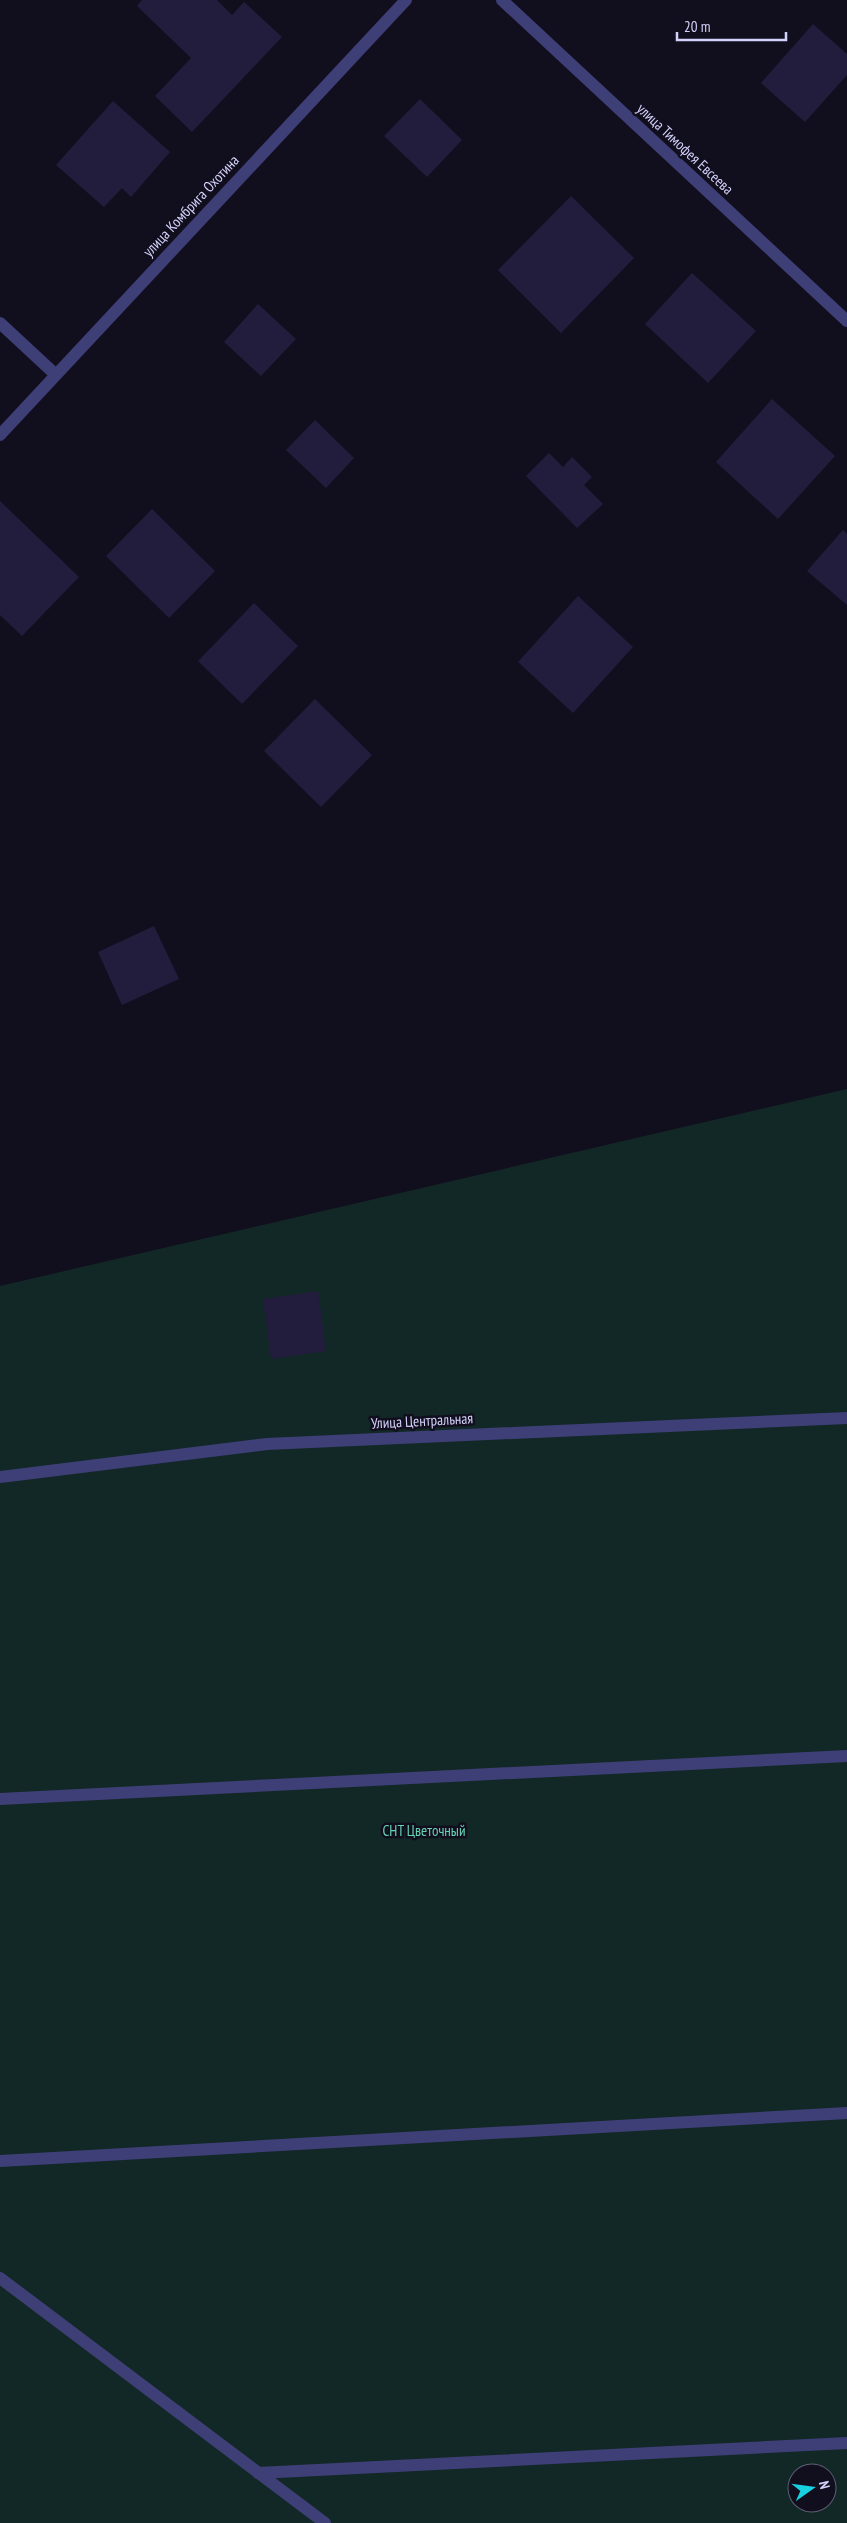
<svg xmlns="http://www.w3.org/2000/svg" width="847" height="2523" viewBox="0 0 847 2523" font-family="'PT Sans Narrow',sans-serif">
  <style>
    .green { fill: #122826; fill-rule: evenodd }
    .building { fill: #221d3d }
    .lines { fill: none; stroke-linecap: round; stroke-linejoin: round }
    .service { stroke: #3f3f78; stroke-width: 12 }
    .minor { stroke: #3f3f78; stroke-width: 12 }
    .labels { text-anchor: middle; stroke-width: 5; stroke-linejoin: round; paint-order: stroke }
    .street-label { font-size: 15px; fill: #d4d1fa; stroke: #110f1e }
    .park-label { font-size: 15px; fill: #65d2b4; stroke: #110f1e }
  </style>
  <rect width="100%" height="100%" fill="#110f1e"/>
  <path class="green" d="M847,1089V2523H0V1286ZM797,2473H827V2503H797Z"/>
  <path class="building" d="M142,0H217L232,15L244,2L282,37L192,132L155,96L191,58L137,6Z
    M813,24L847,54V75L805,122L761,83Z
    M420,99L462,140L427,177L384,136Z
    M113,101L170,152L131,197L122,188L104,207L56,165Z
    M571,196L634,258L561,333L498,270Z
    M692,273L756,331L708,383L645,324Z
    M258,304L296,339L261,376L224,342Z
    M772,399L835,456L778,519L716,462Z
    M315,420L354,458L326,488L286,450Z
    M549,453L563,467L572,457L592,477L584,485L603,504L577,528L526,476Z
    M0,501L79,577L22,636L0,615Z
    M152,509L215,571L169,618L106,556Z
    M843,530L847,534V605L807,571Z
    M578,596L633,647L573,713L518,662Z
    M254,603L298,646L242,704L198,661Z
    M315,699L372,755L321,807L264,751Z
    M154,926L179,979L122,1005L98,952Z
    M318,1291L326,1351L271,1359L263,1299Z"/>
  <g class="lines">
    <path class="service" d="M0,1799L847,1756
      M0,2161L847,2113
      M0,2278L325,2523
      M258,2473L847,2443"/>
    <path class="minor" d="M502,0L847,321
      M0,323L56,375
      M0,435L406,0
      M0,1477L267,1444L847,1418"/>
  </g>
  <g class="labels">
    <g class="street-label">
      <text transform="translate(685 149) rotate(43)" y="5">улица Тимофея Евсеева</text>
      <text transform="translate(191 206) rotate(-47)" y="5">улица Комбрига Охотина</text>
      <text transform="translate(422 1421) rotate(-3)" y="5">Улица Центральная</text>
    </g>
    <g class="park-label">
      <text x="424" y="1836">СНТ Цветочный</text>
    </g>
  </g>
  <g transform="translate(812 2488) rotate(76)"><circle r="24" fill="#110f1e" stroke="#5f5d76"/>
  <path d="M0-4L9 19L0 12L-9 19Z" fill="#18d0df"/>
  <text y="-8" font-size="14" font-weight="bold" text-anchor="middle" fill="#d4d1fa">N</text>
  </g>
  <path d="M677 32v8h109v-8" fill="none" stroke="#d4d1fa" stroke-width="2.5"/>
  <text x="684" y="32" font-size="15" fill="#d4d1fa" stroke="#110f1e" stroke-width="4" paint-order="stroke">20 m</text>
</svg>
